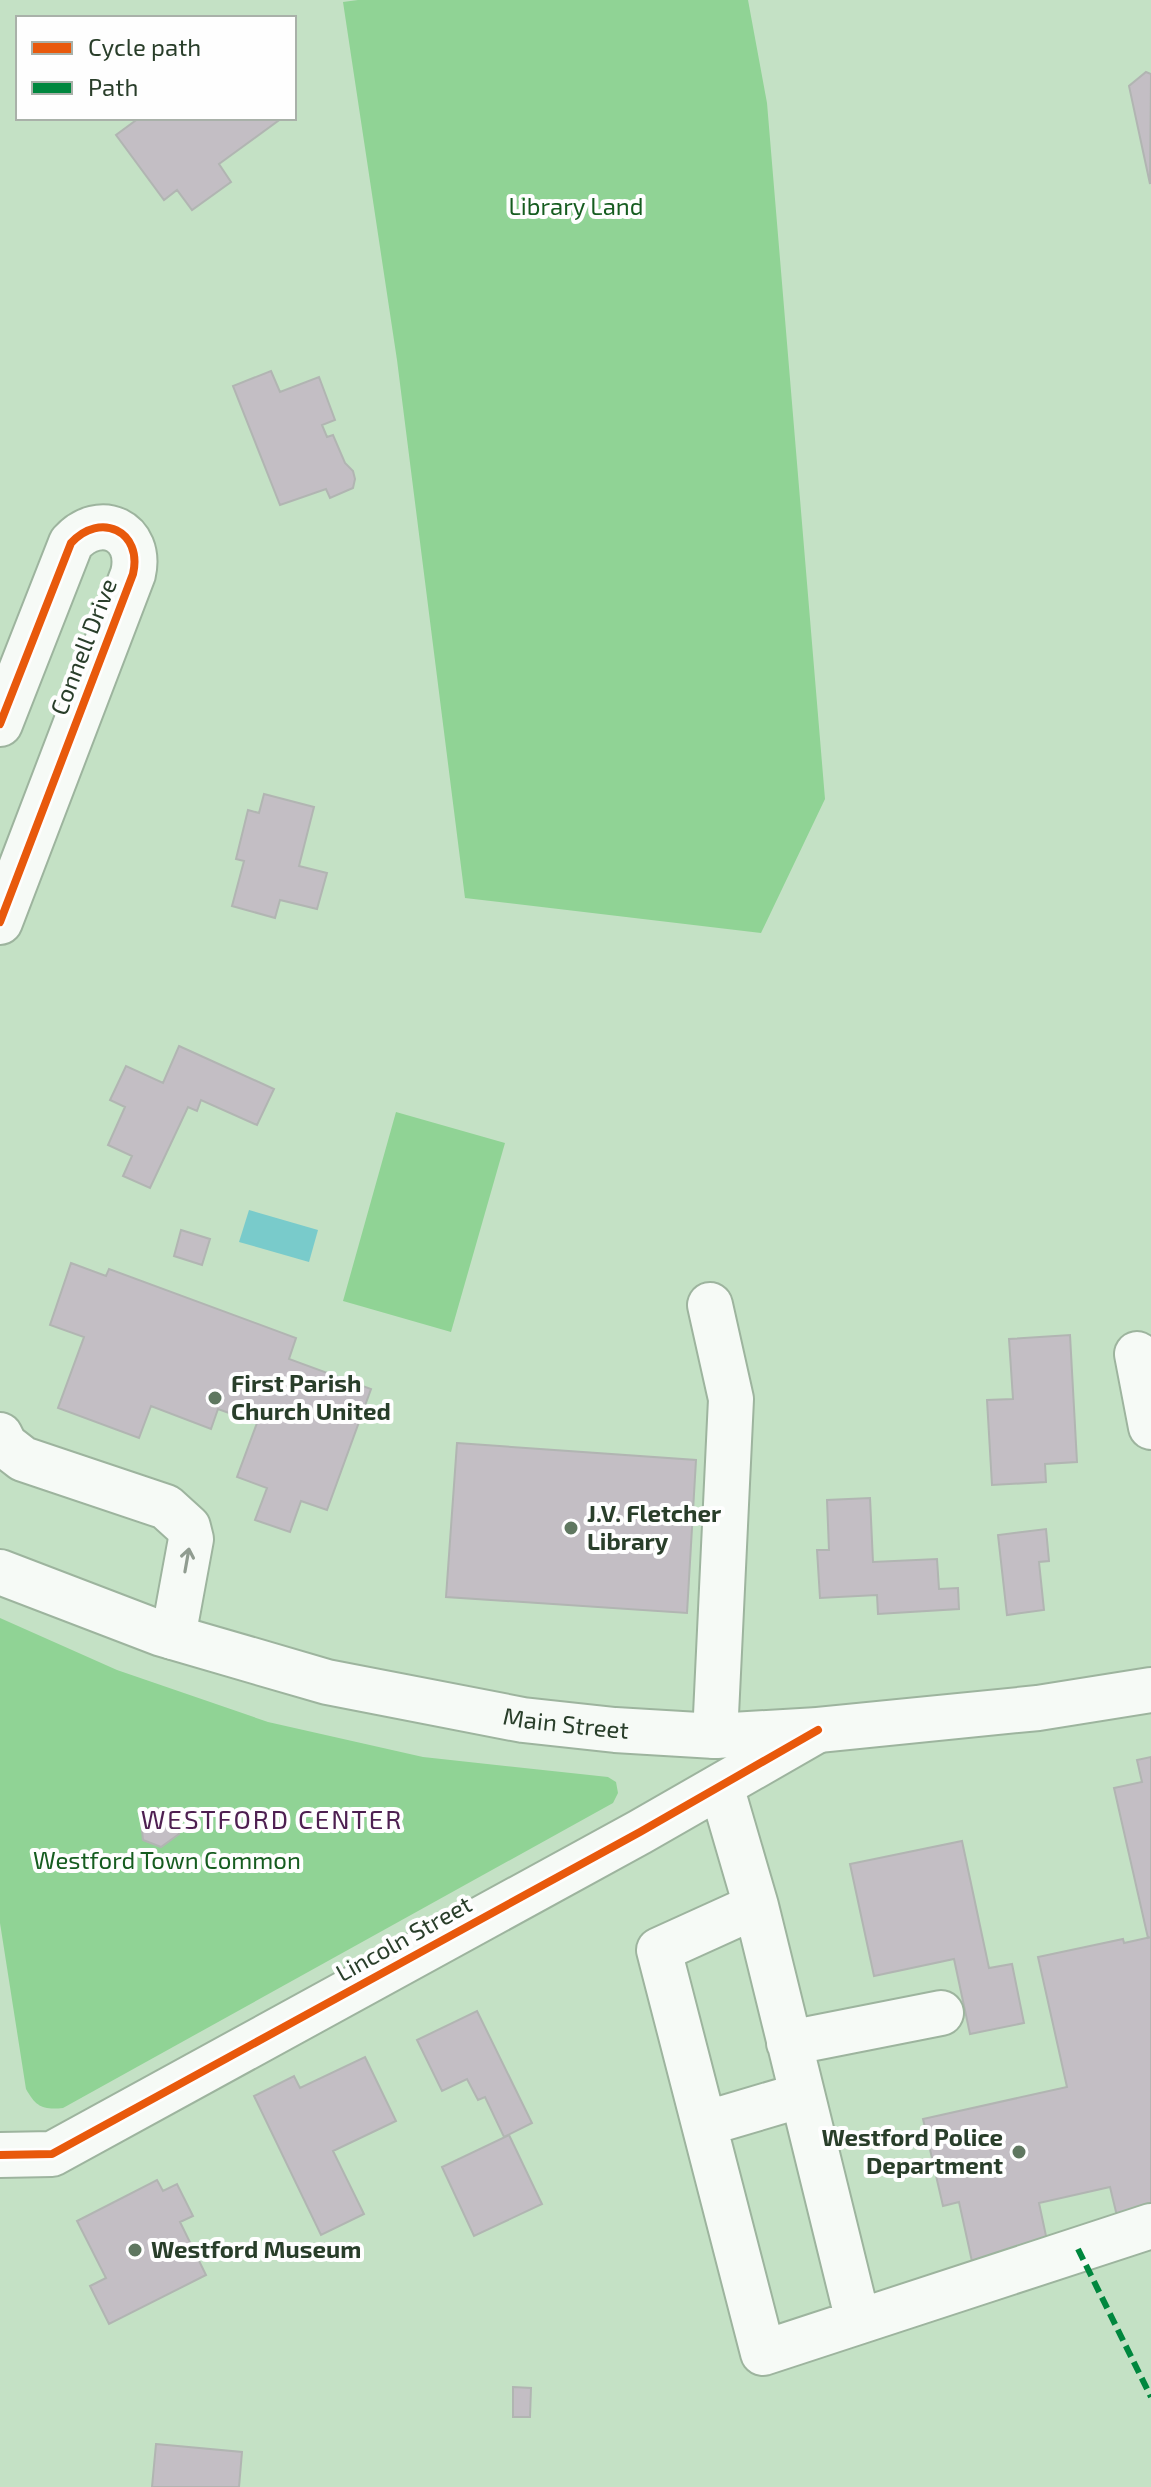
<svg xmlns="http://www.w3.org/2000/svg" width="1151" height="2487" viewBox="0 0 1151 2487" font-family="'Exo 2',sans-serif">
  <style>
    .green { fill: #90d395 }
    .water { fill: #79cbcb }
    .building { fill: #c3bec4; stroke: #b1b5b2; stroke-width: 2 }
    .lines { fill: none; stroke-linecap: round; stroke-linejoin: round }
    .minor-casing { stroke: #9db49e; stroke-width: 48 }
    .major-casing { stroke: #9db49e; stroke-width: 48 }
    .minor { stroke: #f6faf6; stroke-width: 44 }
    .major { stroke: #f6faf6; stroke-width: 44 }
    .quiet { stroke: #00873e; stroke-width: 6; stroke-dasharray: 12 6; stroke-linecap: butt }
    .cycleway-casing { stroke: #fefefe; stroke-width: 13 }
    .cycleway { stroke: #e8590c; stroke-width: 8 }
    .oneway { stroke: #909c90 }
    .poi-dot { fill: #5f7760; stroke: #fefefe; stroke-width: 3 }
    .labels { text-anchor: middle; stroke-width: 8; stroke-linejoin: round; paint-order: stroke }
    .park-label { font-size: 24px; fill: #155c1f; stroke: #fefefe }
    .street-label { font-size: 24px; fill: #293e2a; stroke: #fefefe }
    .poi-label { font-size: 24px; font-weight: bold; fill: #293e2a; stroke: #fefefe; text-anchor: start }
    .neighbourhood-label { font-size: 26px; letter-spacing: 2px; fill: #4e1f51; stroke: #fefefe }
  </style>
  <rect width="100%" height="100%" fill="#c4e1c5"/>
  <path class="green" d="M358,0H748L767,103L825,799L761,933L465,898L397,360L343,2Z
    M396,1112L505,1143L451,1332L343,1301Z
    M0,1618L117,1670L268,1722L423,1757L608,1777L616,1782L618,1793L613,1803L63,2108C43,2110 36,2107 26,2089L0,1923Z"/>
  <path class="water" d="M249,1210L318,1230L309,1262L239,1242Z"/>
  <path class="building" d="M1146,72L1151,74L1150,184L1129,86Z
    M139,118H282L219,164L231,182L192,210L177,190L164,200L116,135Z
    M271,371L280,392L319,377L335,420L322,425L327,437L333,435L345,463L353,471L355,479L353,488L330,498L326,489L280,505L233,386Z
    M264,794L314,807L299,866L327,873L317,909L280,900L275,918L232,906L244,861L236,859L248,810L259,813Z
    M179,1046L274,1089L257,1125L201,1100L197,1111L188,1107L150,1188L123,1176L132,1156L108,1145L125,1107L110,1100L126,1066L163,1083Z
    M181,1230L210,1239L202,1265L174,1256Z
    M71,1263L106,1276L109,1269L296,1338L289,1359L371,1389L327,1510L301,1501L290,1532L255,1520L267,1488L237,1477L257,1423L218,1409L211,1429L151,1406L139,1438L58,1408L84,1337L50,1325Z
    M1070,1335L1077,1462L1045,1464L1046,1482L992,1485L987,1400L1013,1399L1009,1339Z
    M457,1443L696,1460L687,1613L446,1597Z
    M870,1498L873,1562L937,1559L939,1589L958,1588L959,1609L878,1614L877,1595L820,1598L817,1550H829L827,1500Z
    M1046,1529L1049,1561L1039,1562L1044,1610L1007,1615L998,1535Z
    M1151,1757V1937L1148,1938L1114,1788L1142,1782L1137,1760Z
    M157,1808L175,1816L179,1834L161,1847L143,1840L141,1821Z
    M962,1841L989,1968L1012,1964L1024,2023L970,2034L954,1959L874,1976L850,1864Z
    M1151,1937V2209L1117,2216L1110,2187L1039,2203L1049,2250L973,2266L959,2202L943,2206L923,2119L1067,2087L1038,1957L1123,1939L1124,1943Z
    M477,2011L532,2123L504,2137L485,2097L478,2100L467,2079L442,2091L417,2040Z
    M365,2057L396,2121L333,2151L364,2214L321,2235L254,2096L294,2076L300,2088Z
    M509,2135L542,2204L474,2236L442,2167Z
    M157,2180L163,2191L177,2184L193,2216L180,2222L206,2275L109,2324L90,2286L106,2278L77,2221Z
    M513,2387L531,2388L530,2417H513Z
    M156,2444L242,2452L239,2487H152Z"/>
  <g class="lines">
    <g class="minor-casing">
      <path id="minor" d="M0,724L71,543C100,511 143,531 133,574L0,922
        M710,1305L731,1399L715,1736
        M1137,1354L1151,1427
        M0,1435L5,1445L23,1459L166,1507L188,1527L191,1539L173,1637
        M721,1786L756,1906L659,1950L763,2353L1151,2226
        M756,1906L858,2321
        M789,2043L941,2013
        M704,2124L802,2095
        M0,2155L52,2154L640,1832L818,1730"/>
    </g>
    <g class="major-casing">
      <g id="major">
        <path id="s1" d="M0,1572L162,1634L327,1682L523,1720L615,1730L715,1736L818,1730L1038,1708L1151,1690"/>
      </g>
    </g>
    <use href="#minor" class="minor"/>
    <use href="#major" class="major"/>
    <path class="quiet" d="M1078,2249L1151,2397"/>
    <g class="cycleway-casing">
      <path id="cycleway" d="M0,724L71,543C100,511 143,531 133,574L0,922
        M0,2155L52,2154L640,1832L818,1730"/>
    </g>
    <use href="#cycleway" class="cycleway"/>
  </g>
  <defs><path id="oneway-shaft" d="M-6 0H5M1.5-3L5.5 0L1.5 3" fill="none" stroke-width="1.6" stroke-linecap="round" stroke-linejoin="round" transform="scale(2)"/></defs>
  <use class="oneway" href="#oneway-shaft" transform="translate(187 1560) rotate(-80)"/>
  <g class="poi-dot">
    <circle cx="215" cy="1398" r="8"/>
    <circle cx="571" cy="1528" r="8"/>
    <circle cx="1019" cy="2152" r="8"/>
    <circle cx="135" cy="2250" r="8"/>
  </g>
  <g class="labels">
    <g class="park-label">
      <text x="576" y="215">Library Land</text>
      <text x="167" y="1869">Westford Town Common</text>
    </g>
    <g class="street-label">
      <text transform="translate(84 647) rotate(-69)" y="8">Connell Drive</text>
      <text dy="8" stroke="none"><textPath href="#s1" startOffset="588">Main Street</textPath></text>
      <text transform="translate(404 1939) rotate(-29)" y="8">Lincoln Street</text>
    </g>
    <g class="poi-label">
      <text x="231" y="1392">First Parish<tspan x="231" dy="28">Church United</tspan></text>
      <text x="587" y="1522">J.V. Fletcher<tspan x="587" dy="28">Library</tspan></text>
      <text x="1003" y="2146" text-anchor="end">Westford Police<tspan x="1003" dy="28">Department</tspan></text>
      <text x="151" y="2258">Westford Museum</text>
    </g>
    <g class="neighbourhood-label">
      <text x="272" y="1829">WESTFORD CENTER</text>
    </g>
  </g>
  <rect x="16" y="16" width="280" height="104" fill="#fefefe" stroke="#a9b1a9" stroke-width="2"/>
  <rect x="32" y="42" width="40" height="12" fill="#e8590c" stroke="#a9b1a9" stroke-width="2"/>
  <text x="88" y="56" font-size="24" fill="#293e2a">Cycle path</text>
  <rect x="32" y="82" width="40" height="12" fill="#00873e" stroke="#a9b1a9" stroke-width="2"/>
  <text x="88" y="96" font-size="24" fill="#293e2a">Path</text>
</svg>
